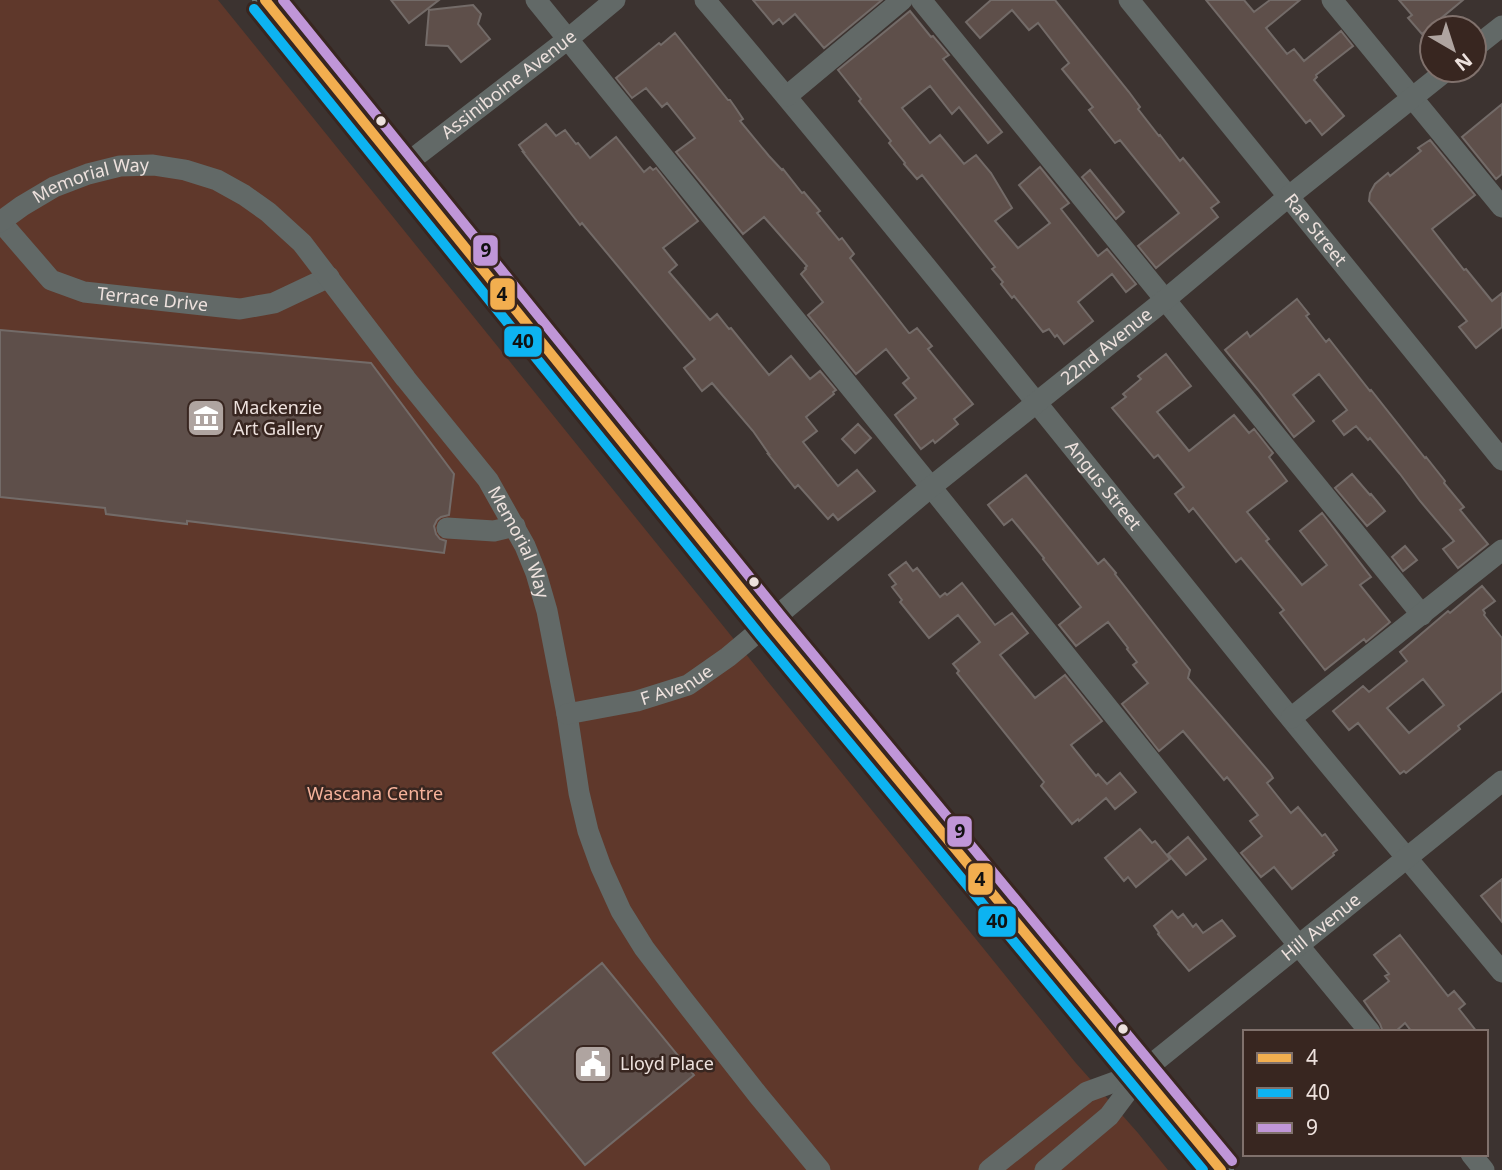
<svg xmlns="http://www.w3.org/2000/svg" width="1502" height="1170" viewBox="0 0 1502 1170" font-family="'Noto Sans',sans-serif">
  <style>
    .green { fill: #5f382b }
    .building { fill: #5e4f4a; stroke: #736b68; stroke-width: 2; fill-rule: evenodd }
    .lines { fill: none; stroke-linecap: round; stroke-linejoin: round }
    .minor { stroke: #626967; stroke-width: 21 }
    .major { stroke: #697573; stroke-width: 26 }
    .bus-1-casing { stroke: #382620; stroke-width: 16 }
    .bus-2-casing { stroke: #382620; stroke-width: 16 }
    .bus-3-casing { stroke: #382620; stroke-width: 16 }
    .bus-1 { stroke: #f2ae4f; stroke-width: 10 }
    .bus-2 { stroke: #0db3f1; stroke-width: 10 }
    .bus-3 { stroke: #c096d8; stroke-width: 10 }
    .bus-dot { fill: #ede1dd; stroke: #382620; stroke-width: 2.5 }
    .labels { text-anchor: middle; stroke-width: 5; stroke-linejoin: round; paint-order: stroke }
    .street-label { font-size: 18px; fill: #ede1dd; stroke: #382620 }
    .poi-label { font-size: 18px; fill: #ede1dd; stroke: #382620; text-anchor: start }
    .park-label { font-size: 18px; fill: #f6b29b; stroke: #382620 }
    .line-badge { stroke: #382620; stroke-width: 2.5 }
    .pale-badge-label { font-size: 19px; text-anchor: middle; font-weight: bold; fill: #111 }
  </style>
  <rect width="100%" height="100%" fill="#3c3330"/>
  <path class="green" d="M0,0H218L1075,1062L1138,1133L1168,1170H0Z"/>
  <path class="building" d="M391,0H439L409,23Z
    M753,0H882L824,48L795,14L783,24L779,19L773,24Z
    M991,0H1055L1129,92L1140,107L1138,109L1159,136L1160,135L1180,161L1183,158L1219,202L1211,208L1218,217L1156,268L1138,246L1179,213L1120,140L1115,143L1089,110L1093,107L1062,69L1069,63L1038,23L1029,30L1012,10L980,38L966,22Z
    M1206,0H1244L1254,12L1270,0H1300L1266,28L1287,54L1294,49L1304,61L1341,31L1353,46L1316,75L1317,77L1314,80L1344,116L1322,135L1310,120L1306,123Z
    M1399,0H1463L1422,34L1408,18L1412,15Z
    M473,5L481,14L478,24L490,39L461,62L448,46L426,45L429,10Z
    M910,11L931,37L933,36L949,55L943,59L1002,132L988,143L959,107L952,114L930,86L902,108L930,143L940,135L964,164L976,155L991,173L1012,208L995,221L1018,248L1050,223L1019,185L1040,167L1069,203L1061,209L1098,256L1107,249L1136,284L1126,292L1112,274L1078,302L1093,321L1064,344L1057,335L1055,337L1049,329L1043,332L1014,296L1012,298L1001,284L1003,282L992,269L995,267L922,175L917,179L904,164L905,163L889,143L891,141L859,101L861,99L838,70Z
    M675,33L728,100H730L735,107L743,119L740,121L769,156L782,170L783,169L802,193L804,192L820,211L817,213L839,240L842,238L854,254L850,258L891,310L909,333H910L917,328L932,346L928,349L973,404L954,419L958,424L935,443L933,440L921,449L895,415L916,398L903,383L909,378L886,349L856,374L808,315L823,302L801,274L806,269L805,268L807,266L764,217L743,234L676,152L695,138L667,103L662,107L646,88L632,98L616,78L659,43L661,45Z
    M1502,104V174L1496,179L1462,137Z
    M546,124L556,136L565,130L576,144L578,143L590,158L616,137L644,172L650,167L653,170L656,168L698,221L663,248L677,265L669,272L710,320L717,314L729,329L731,328L769,375L791,356L810,379L820,371L836,390L833,392L834,394L806,417L817,431L803,442L838,486L857,470L875,491L838,520L833,514L828,519L798,485L795,488L768,454H769L753,431L712,383L702,391L684,368L695,359L582,223L580,225L523,152H524L519,145Z
    M1430,140L1475,195L1432,229L1464,270L1466,269L1492,301L1502,293V327L1476,348L1459,327L1467,321L1369,201L1370,193L1375,184L1388,173L1390,176L1421,151L1418,148Z
    M1090,170L1124,212L1116,219L1082,177Z
    M1297,299L1309,314L1306,316L1326,342L1329,339L1370,391L1371,390L1425,458L1426,457L1445,481L1444,483L1464,507L1460,510L1488,544L1458,568L1443,549L1454,541L1420,501L1400,474L1370,438L1368,440L1356,426L1344,435L1333,421L1347,410L1319,374L1293,395L1314,421L1294,437L1258,390L1225,350L1247,332L1250,337Z
    M0,330L371,363L454,474L449,515L441,517L437,520L434,526L436,534L440,539L446,541L444,553L187,521V524L106,514L105,508L0,497Z
    M1166,354L1191,386L1157,412L1189,451L1234,415L1249,433L1254,429L1273,453L1269,457L1287,481L1247,512L1269,539L1266,541L1302,585L1327,565L1300,531L1322,513L1371,577L1360,585L1390,622L1366,642L1364,639L1325,670L1280,613L1284,610L1241,558L1236,562L1193,508L1189,512L1175,494L1184,487L1158,455L1154,458L1112,408L1126,397L1123,394L1141,379L1138,376Z
    M858,424L871,438L855,453L842,439Z
    M1352,474L1370,495L1371,494L1385,511L1367,526L1335,488Z
    M1026,475L1098,564L1104,559L1116,573L1115,574L1190,670L1188,678L1270,773L1273,778L1267,783L1291,813L1298,807L1322,836L1325,834L1337,850L1333,853L1334,855L1292,889L1274,867L1261,877L1241,853L1262,836L1250,821L1258,815L1227,777L1224,780L1183,731L1159,751L1122,704L1148,683L1133,665L1137,662L1127,649L1128,648L1108,622L1076,646L1059,625L1081,607L1043,559L1044,558L1012,519L1004,525L988,505Z
    M1405,546L1417,560L1403,571L1392,557Z
    M906,562L913,571L917,568L940,597L945,593L947,595L962,583L995,625L1012,613L1028,633L1000,655L1035,698L1065,675L1102,721L1071,745L1096,776L1098,774L1107,784L1120,773L1136,792L1115,809L1106,798L1079,821L1078,819L1072,824L1041,786L1044,782L957,673L959,671L953,664L980,642L958,615L929,638L900,602L902,600L892,587L896,584L889,575Z
    M1482,586L1495,601L1483,610L1485,613L1484,615L1502,638V691L1458,726L1460,729L1406,773L1404,771L1400,774L1358,723L1349,730L1333,711L1363,686L1369,692L1407,661L1400,652L1448,611L1450,613ZM1423,679L1444,705L1409,733L1387,708Z
    M1140,829L1152,843L1155,841L1170,859L1136,887L1128,877L1124,881L1105,858Z
    M1188,837L1206,859L1186,875L1168,854Z
    M1502,879V922L1481,896Z
    M1172,911L1178,918L1183,914L1193,927L1196,924L1203,933L1222,920L1235,936L1189,971L1158,934L1159,933L1154,926Z
    M1400,935L1448,996L1454,991L1465,1004L1459,1009L1477,1032H1412L1405,1023L1395,1032H1383L1380,1024L1364,1001L1389,981L1385,976L1389,974L1374,955Z
    M602,963L694,1075L585,1165L493,1053Z"/>
  <g class="lines">
    <g class="minor">
      <path d="M536,0L931,487L1299,946L1370,1032"/>
      <path id="s1" d="M705,0C904,235 1095,476 1288,715C1358,801 1431,886 1502,972"/>
      <path d="M921,0L1422,615"/>
      <path id="s2" d="M1129,0L1502,460"/>
      <path d="M1332,0L1502,207"/>
      <path d="M1474,48L1502,26"/>
      <path d="M787,96L902,0"/>
      <path id="s3" d="M402,167L568,39L615,0"/>
      <path id="s4" d="M0,221L51,280L84,292L240,309L274,303L329,277"/>
      <path id="s5" d="M0,222L22,206L54,187L88,174L120,166L153,165L185,170L217,180L244,195L268,212L302,243L406,379L488,480L525,546L536,573L547,611L567,714L579,793L588,831L601,867L621,911L644,948L682,998L758,1095L820,1170"/>
      <path d="M447,528L494,531L515,526"/>
      <path id="s6" d="M567,714L637,701L688,685L728,657L931,487L1166,299L1288,197L1447,70"/>
      <path d="M1291,718L1502,550"/>
      <path d="M1471,1154L1484,1170"/>
      <path d="M989,1170L1087,1092L1142,1072"/>
      <path id="s7" d="M1045,1170L1109,1116L1142,1072L1502,781"/>
    </g>
    <path class="major" d="M265,0C435,207 601,419 771,626C920,808 1073,987 1221,1170"/>
    <g class="bus-1-casing">
      <path id="bus-1" d="M265,0L771,626L1221,1170"/>
    </g>
    <g class="bus-2-casing">
      <path id="bus-2" d="M254,9L760,635L1203,1170"/>
    </g>
    <g class="bus-3-casing">
      <path id="bus-3" d="M283,0L782,617L1232,1161"/>
    </g>
    <use href="#bus-1" class="bus-1"/>
    <use href="#bus-2" class="bus-2"/>
    <use href="#bus-3" class="bus-3"/>
  </g>
  <defs>
    <g id="museum-square" transform="scale(2.0125)"><rect x="-9" y="-9" width="18" height="18" rx="4" fill="#afa4a0" stroke="#382620"/><path d="M0-6L6-3V-2H-6V-3ZM-5-1h2V3h-2ZM-1-1h2V3h-2ZM3-1h2V3H3ZM-6 4H6V6H-6Z" fill="#fff"/></g>
    <g id="civic-square" transform="scale(2.0125)"><rect x="-9" y="-9" width="18" height="18" rx="4" fill="#afa4a0" stroke="#382620"/><path d="M-.6-6.5H3V-4.5H.6V-3L4-1V1h2V6H-6V1h2V-1L-.6-3ZM-1.2 2.5V6h2.4V2.5Z" fill="#fff"/></g>
  </defs>
  <g fill-rule="evenodd">
    <use href="#museum-square" x="206" y="418"/>
    <use href="#civic-square" x="593" y="1064"/>
  </g>
  <g class="bus-dot">
    <circle cx="381" cy="121" r="6"/>
    <circle cx="754" cy="582" r="6"/>
    <circle cx="1123" cy="1029" r="6"/>
  </g>
  <g class="labels">
    <g class="street-label">
      <text dy="6" stroke="none"><textPath href="#s3" startOffset="135">Assiniboine Avenue</textPath></text>
      <text dy="6" stroke="none"><textPath href="#s5" startOffset="102">Memorial Way</textPath></text>
      <text dy="6" stroke="none"><textPath href="#s2" startOffset="296">Rae Street</textPath></text>
      <text dy="6" stroke="none"><textPath href="#s4" startOffset="182">Terrace Drive</textPath></text>
      <text dy="6" stroke="none"><textPath href="#s6" startOffset="663">22nd Avenue</textPath></text>
      <text dy="6" stroke="none"><textPath href="#s1" startOffset="628">Angus Street</textPath></text>
      <text dy="6" stroke="none"><textPath href="#s5" startOffset="710">Memorial Way</textPath></text>
      <text dy="6" stroke="none"><textPath href="#s6" startOffset="114">F Avenue</textPath></text>
      <text dy="6" stroke="none"><textPath href="#s7" startOffset="369">Hill Avenue</textPath></text>
    </g>
    <g class="poi-label">
      <text x="233" y="414">Mackenzie<tspan x="233" dy="21">Art Gallery</tspan></text>
      <text x="620" y="1070">Lloyd Place</text>
    </g>
    <g class="park-label">
      <text x="375" y="800">Wascana Centre</text>
    </g>
  </g>
  <g class="line-badge">
    <rect x="472" y="234" width="27" height="33" rx="7" fill="#c096d8"/>
    <rect x="489" y="277" width="27" height="34" rx="7" fill="#f2ae4f"/>
    <rect x="503" y="325" width="40" height="33" rx="7" fill="#0db3f1"/>
    <rect x="946" y="815" width="27" height="33" rx="7" fill="#c096d8"/>
    <rect x="967" y="862" width="27" height="34" rx="7" fill="#f2ae4f"/>
    <rect x="977" y="905" width="40" height="33" rx="7" fill="#0db3f1"/>
  </g>
  <g class="pale-badge-label">
    <text x="486" y="257">9</text>
    <text x="502" y="301">4</text>
    <text x="523" y="348">40</text>
    <text x="960" y="838">9</text>
    <text x="980" y="886">4</text>
    <text x="997" y="928">40</text>
  </g>
  <rect x="1243" y="1030" width="245" height="126" fill="#382620" stroke="#80716c" stroke-width="2"/>
  <rect x="1257" y="1053" width="35" height="10" fill="#f2ae4f" stroke="#80716c" stroke-width="2"/>
  <text x="1306" y="1065" font-size="21" fill="#ede1dd">4</text>
  <rect x="1257" y="1088" width="35" height="10" fill="#0db3f1" stroke="#80716c" stroke-width="2"/>
  <text x="1306" y="1100" font-size="21" fill="#ede1dd">40</text>
  <rect x="1257" y="1123" width="35" height="10" fill="#c096d8" stroke="#80716c" stroke-width="2"/>
  <text x="1306" y="1135" font-size="21" fill="#ede1dd">9</text>
  <g transform="translate(1453 49) rotate(141)"><circle r="33" fill="#382620" stroke="#80716c" stroke-width="2"/>
  <path d="M0-5L12 26L0 18L-12 26Z" fill="#afa4a0"/>
  <text y="-10" font-size="19" font-weight="bold" text-anchor="middle" fill="#ede1dd">N</text>
  </g>
</svg>
